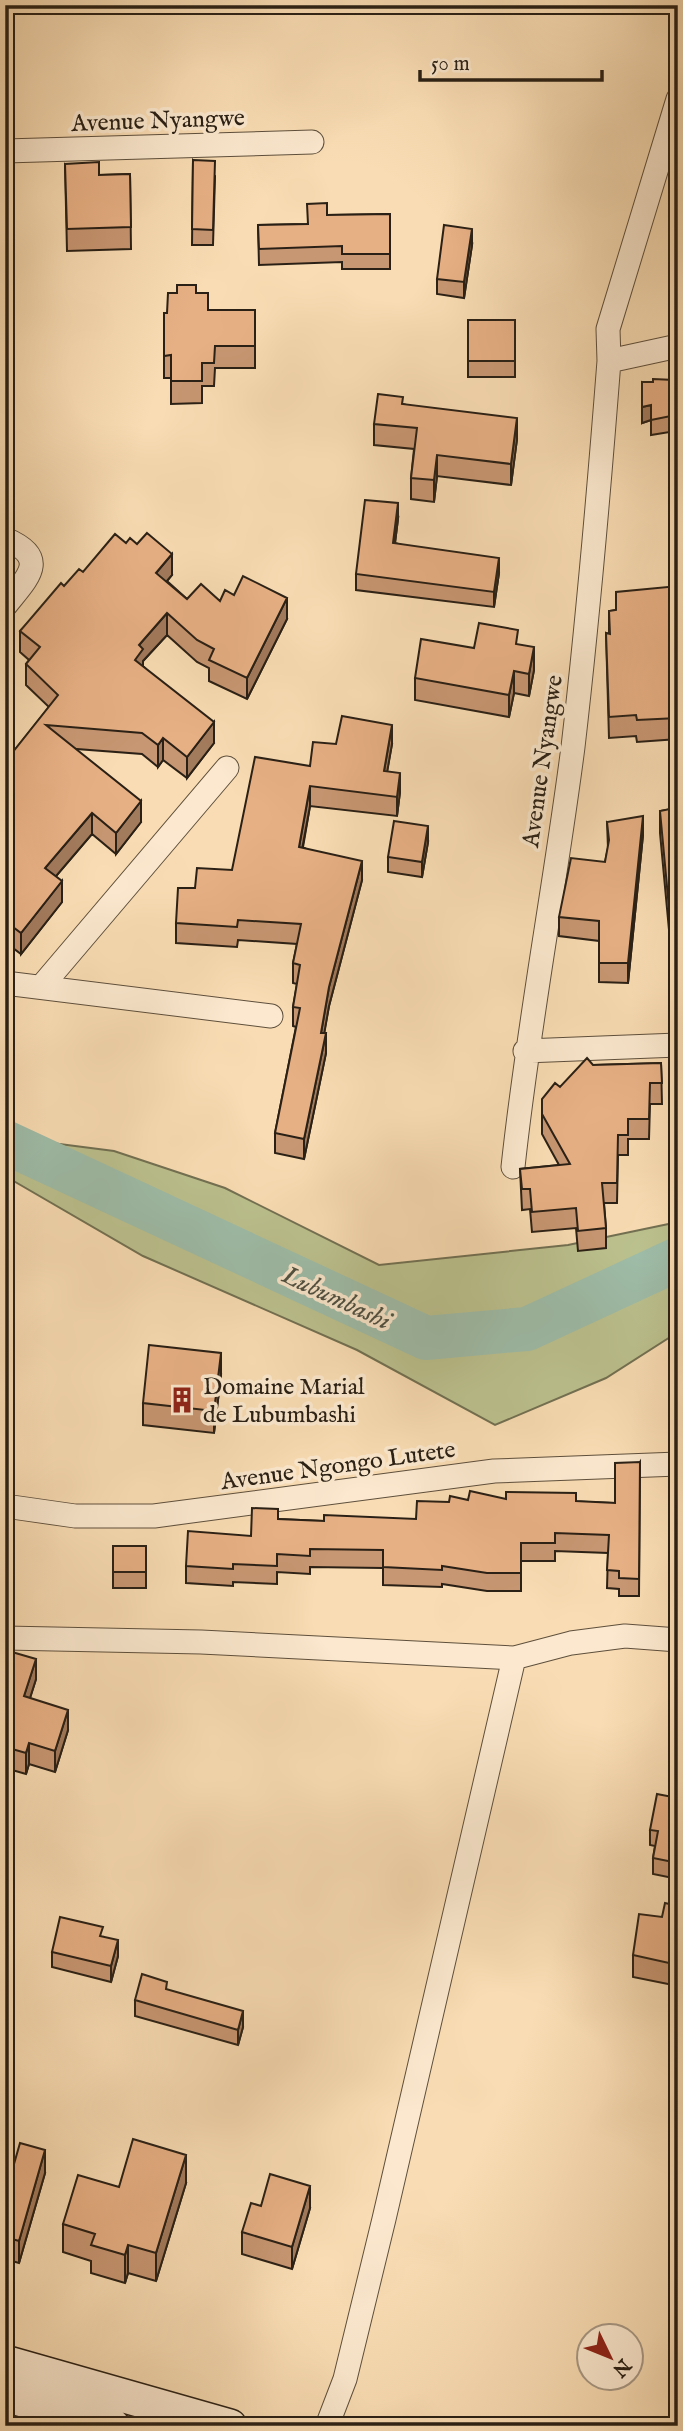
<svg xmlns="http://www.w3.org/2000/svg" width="683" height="2431" viewBox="0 0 683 2431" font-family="'IM FELL English',serif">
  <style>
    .green { fill: #bbc18e; stroke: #727052; stroke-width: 2 }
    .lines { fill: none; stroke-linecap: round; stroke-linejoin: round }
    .river { stroke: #9ebca8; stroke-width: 44 }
    .minor-casing { stroke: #5e4f3c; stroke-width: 25 }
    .secondary-casing { stroke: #2a2015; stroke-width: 36 }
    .minor { stroke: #fbe8ce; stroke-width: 23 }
    .secondary { stroke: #fbe8ce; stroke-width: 33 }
    .wall { fill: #c79672; stroke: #2a2015; stroke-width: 2 }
    .shaded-wall { fill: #a27a5c; stroke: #2a2015; stroke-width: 2 }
    .building { fill: #e7af84; stroke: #2a2015; stroke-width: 2 }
    .labels { text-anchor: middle; stroke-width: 7; stroke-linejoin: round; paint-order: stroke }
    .street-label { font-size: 24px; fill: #2a2015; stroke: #fbe8ce }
    .poi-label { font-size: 24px; fill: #2a2015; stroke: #fbe8ce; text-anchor: start }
    .water-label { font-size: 26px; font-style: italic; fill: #4d4f41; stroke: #fbe8ce }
  </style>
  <rect width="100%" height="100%" fill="#f9dcb3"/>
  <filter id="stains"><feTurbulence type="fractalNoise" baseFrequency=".00286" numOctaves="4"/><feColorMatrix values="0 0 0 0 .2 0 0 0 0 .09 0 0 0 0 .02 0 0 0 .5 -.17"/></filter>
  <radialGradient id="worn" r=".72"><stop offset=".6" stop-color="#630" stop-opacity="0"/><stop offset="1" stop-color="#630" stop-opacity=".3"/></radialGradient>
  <path class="green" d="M5,1137L114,1151L225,1188L379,1265L568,1245L678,1222V1332L606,1378L495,1425L357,1350L143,1256L5,1176Z"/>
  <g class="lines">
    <path class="river" d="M5,1142L426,1338L527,1329L678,1259"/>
    <g class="minor-casing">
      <path id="minor" d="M5,151L312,142
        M609,361L678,346
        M5,539C51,558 27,578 5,606
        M5,983L271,1016
        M41,987L227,768
        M525,1051L678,1045
        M513,1167C528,1026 555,887 573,747C588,618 599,490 609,361L608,329L678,99
        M5,1506L75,1516H154L494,1471L678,1464
        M5,1638L201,1642L514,1658L571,1643L625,1636L678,1640
        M327,2426L345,2379L384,2219L514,1658"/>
    </g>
    <g class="secondary-casing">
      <path id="secondary" d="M5,2362L230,2426
        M5,2395L113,2426"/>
    </g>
    <use href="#minor" class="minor"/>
    <use href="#secondary" class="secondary"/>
  </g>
  <path class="wall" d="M193,160L215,176L213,245H192Z
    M65,164L99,175L130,174L131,249L67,251Z
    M390,214V269H342V262L259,265L258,225L307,224L327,215Z
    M472,245L464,298L437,294V279Z
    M196,293L208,310H255V368H215L214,386H202V403L171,404V378H164V313H167Z
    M468,320H515V377H468Z
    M642,382L674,388L677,405L676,431L651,435V420L642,423Z
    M403,404L517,439L511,485L437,476L434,502L411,499V478L414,449L374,445V424Z
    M398,519L395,543L499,573L494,607L356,590V574Z
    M126,543L172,575L167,581L187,599L220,601L287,619L247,699L209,681V668L197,662L167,635L143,661V666L214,743L187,778L163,760L158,767L142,754L76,749L141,822L116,854L92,834L56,876L62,902L21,954L5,942V762L49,707L26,685V664L29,660L20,652V631L64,586L83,572Z
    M678,586V739L637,742L636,736L609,738L606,633L609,634V611L616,610Z
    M518,645L534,670L529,696L514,693L509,717L415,700V678L474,648Z
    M336,744H392L387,771L400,792L397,816L310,806L303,847L362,880L329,1006L324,1033L326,1053L304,1159L275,1153V1133L296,1027L293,1026V1007L297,984L293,983V963L297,944L238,940L237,947L176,943V923L195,888L232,870L310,766Z
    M675,756H678V929L669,930L660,833V811L672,809V785H677Z
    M607,822L643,835L628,983L599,982V941L559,936V917L605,862L608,848Z
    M428,842L422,877L388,872V857Z
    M661,1063L662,1104H650L649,1139H628V1155H618L617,1203H604L606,1228V1248L578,1251L576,1228L532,1232L530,1209L522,1210L520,1169L559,1165L542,1134V1114L560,1087L593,1065Z
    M221,1375L214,1433L143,1425V1403Z
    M640,1462L639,1596H619V1589L607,1588L608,1553L555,1551V1561H521V1591H487L442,1584V1587L383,1585V1568L310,1567V1574L277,1572V1584L233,1582V1586L186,1583V1566L251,1536L278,1519L324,1521L416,1519L449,1502L468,1500L506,1499L615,1503Z
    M678,1485V1541H675V1519Z
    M113,1546H146V1588H113Z
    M5,1650L36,1679L30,1698L68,1730L55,1772L29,1764L26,1774L5,1768Z
    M678,1798V1879L653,1874V1858L655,1846L650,1845V1830Z
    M678,1906V1986L633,1977V1955L662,1917Z
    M103,1937L118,1956L111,1982L52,1967V1952Z
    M167,1990L243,2027L238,2045L135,2016V2000Z
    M5,2169L12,2171L45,2173L19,2263L5,2259Z
    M186,2183L156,2281L128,2273L125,2283L91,2273V2261L63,2252V2224L119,2187Z
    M261,2206L310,2208L292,2269L242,2254V2232Z"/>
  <path class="shaded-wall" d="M472,229V245L464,298V282Z
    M651,405V420L642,423V407Z
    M517,418V439L511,485V464Z
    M437,455V476L434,502V480Z
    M398,503V519L393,559V543Z
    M172,554V575L156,594V573Z
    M499,558V573L494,607V592Z
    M287,598V619L247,699V678Z
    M167,613V635L143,661V671L135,660L139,645Z
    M534,647V670L529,696V674Z
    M514,671V693L509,717V695Z
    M214,722V743L187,778V757Z
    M392,725V744L384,790V771Z
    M163,738V760L158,767V745Z
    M400,773V792L397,816V797Z
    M310,786V806L299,866V847Z
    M141,801V822L116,854V833Z
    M92,813V834L45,889V868Z
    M643,816V835L628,983V963Z
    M428,826V842L422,877V862Z
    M362,861V880L329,1006L321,1052V1033L329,987Z
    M62,881V902L21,954V933Z
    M326,1033V1053L304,1159V1139Z
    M221,1353V1375L214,1433V1411Z
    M36,1659V1679L24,1717V1696Z
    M68,1710V1730L55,1772V1751Z
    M29,1743V1764L26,1774V1753Z
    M118,1940V1956L111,1982V1966Z
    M243,2011V2027L238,2045V2030Z
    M45,2150V2173L19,2263V2241Z
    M186,2155V2183L156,2281V2253Z
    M310,2186V2208L292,2269V2247Z
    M128,2245V2273L125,2283V2255Z"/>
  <path class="building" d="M193,160L215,161L213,230L192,229Z
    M99,162V175L130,174L131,227L67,229L65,164Z
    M327,203V215L390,214V254H342V246L259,249L258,225L308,224L307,204Z
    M444,225L472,229L464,282L437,279Z
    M177,285H196V293H208V310H255V346H215L214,363H202V381H171V355L164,356V313H167L168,293H177Z
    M468,320H515V361H468Z
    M653,379L674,380L672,387L677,390L676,415L651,420V405L642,407V382H653Z
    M378,394L403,397L402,404L517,418L511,464L437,455L434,480L411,478L417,428L374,424Z
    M365,500L398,503L393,543L499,558L494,592L356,574Z
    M147,533L172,554L156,573L187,599L201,584L220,601L225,590L234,595L243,576L287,598L247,678L209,660L214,649L197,640L167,613L139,645L143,649L135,660L214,722L187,757L163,738L158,745L142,733L46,725L141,801L116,833L92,813L45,868L62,881L21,933L5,921V762L58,695L26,664L40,647L20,631L61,583L64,586L79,569L83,572L115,534L126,543L130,538L137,544Z
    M678,586V718L637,720L636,715L609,717L606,633L610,634L609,611L616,610V592Z
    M479,623L518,630L516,644L534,647L529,674L514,671L509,695L415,678L421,639L474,648Z
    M342,716L392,725L384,771L400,773L397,797L310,786L299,847L362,861L329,987L321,1033H326L304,1139L275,1133L300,1008L293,1007L300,965L293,963L301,924L238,920L237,927L176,923L178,888H195L197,868L232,870L255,757L310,766L313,742L336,744Z
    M675,756H678V770Z
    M678,784V908H669L660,811L675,808L672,785Z
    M643,816L628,963H599V921L559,917L571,858L605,862L609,840L607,822Z
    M394,821L428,826L422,862L388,857Z
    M587,1058L593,1065L661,1063L662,1083H650L649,1119H628V1135H618L617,1183H602L606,1228L578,1231L576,1208L532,1212L530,1189H522L520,1169L570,1164L542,1114V1099L555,1083L560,1087Z
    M149,1345L221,1353L214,1411L143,1403Z
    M640,1462L639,1579L619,1578V1571L607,1570L609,1535L555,1533V1543H521V1573H487L442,1566V1570L383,1567V1550L310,1549V1556L277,1554V1566L233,1564V1569L186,1566L188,1531L251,1536L252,1508L278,1509V1519L324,1521V1515L416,1519L417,1501L449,1502L450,1496L468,1500L470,1491L506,1499V1492L576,1493V1501L615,1503V1463Z
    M676,1485H678V1519H675Z
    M113,1546H146V1572H113Z
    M5,1650L36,1659L24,1696L68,1710L55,1751L29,1743L26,1753L5,1747Z
    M657,1794L678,1798V1863L653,1858L658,1831L650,1830Z
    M665,1903L678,1906V1965L633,1955L639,1914L662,1917Z
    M60,1917L103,1927L100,1936L118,1940L111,1966L52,1952Z
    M142,1974L167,1982L166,1989L243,2011L238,2030L135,2000Z
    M133,2139L186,2155L156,2253L128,2245L125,2255L91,2245L95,2234L63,2224L78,2175L119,2187Z
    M20,2143L45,2150L19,2241L5,2237V2169L12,2171Z
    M270,2174L310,2186L292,2247L242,2232L251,2203L261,2206Z"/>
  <defs>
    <g id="building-bare" transform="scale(2.1)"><path d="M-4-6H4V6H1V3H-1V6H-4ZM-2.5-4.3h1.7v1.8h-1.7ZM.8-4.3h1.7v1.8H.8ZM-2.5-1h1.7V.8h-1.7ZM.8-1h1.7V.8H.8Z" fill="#8f2418" stroke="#fbe8ce" stroke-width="2.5" paint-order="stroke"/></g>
  </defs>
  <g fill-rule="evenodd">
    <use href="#building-bare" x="182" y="1400"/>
  </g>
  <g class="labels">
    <g class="street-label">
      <text transform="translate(158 120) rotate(-2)" y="8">Avenue Nyangwe</text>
      <text transform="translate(542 761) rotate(-82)" y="8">Avenue Nyangwe</text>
      <text transform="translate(338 1465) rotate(-8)" y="8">Avenue Ngongo Lutete</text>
    </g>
    <g class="poi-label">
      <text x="203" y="1394">Domaine Marial<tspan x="203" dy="28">de Lubumbashi</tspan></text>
    </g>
    <g class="water-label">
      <text transform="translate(337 1297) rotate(25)" y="9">Lubumbashi</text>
    </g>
  </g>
  <rect width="683" height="2431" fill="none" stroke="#f9dcb3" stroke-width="28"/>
  <rect x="7" y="7" width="669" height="2417" fill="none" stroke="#2a2015" stroke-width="3.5"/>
  <rect x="14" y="14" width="655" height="2403" fill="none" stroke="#2a2015" stroke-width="2"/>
  <g transform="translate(610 2357) rotate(133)"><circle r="33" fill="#fbe8ce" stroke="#a79884" stroke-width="2"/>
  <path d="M0-5L12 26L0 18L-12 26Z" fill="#8f2418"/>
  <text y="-10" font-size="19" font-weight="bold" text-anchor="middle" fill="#2a2015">N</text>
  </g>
  <path d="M420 70v10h182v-10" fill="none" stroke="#2a2015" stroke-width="3.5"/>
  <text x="431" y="70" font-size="21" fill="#2a2015" stroke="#fbe8ce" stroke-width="5" paint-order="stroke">50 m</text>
  <rect width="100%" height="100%" filter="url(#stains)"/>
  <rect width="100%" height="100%" fill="url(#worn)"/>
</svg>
